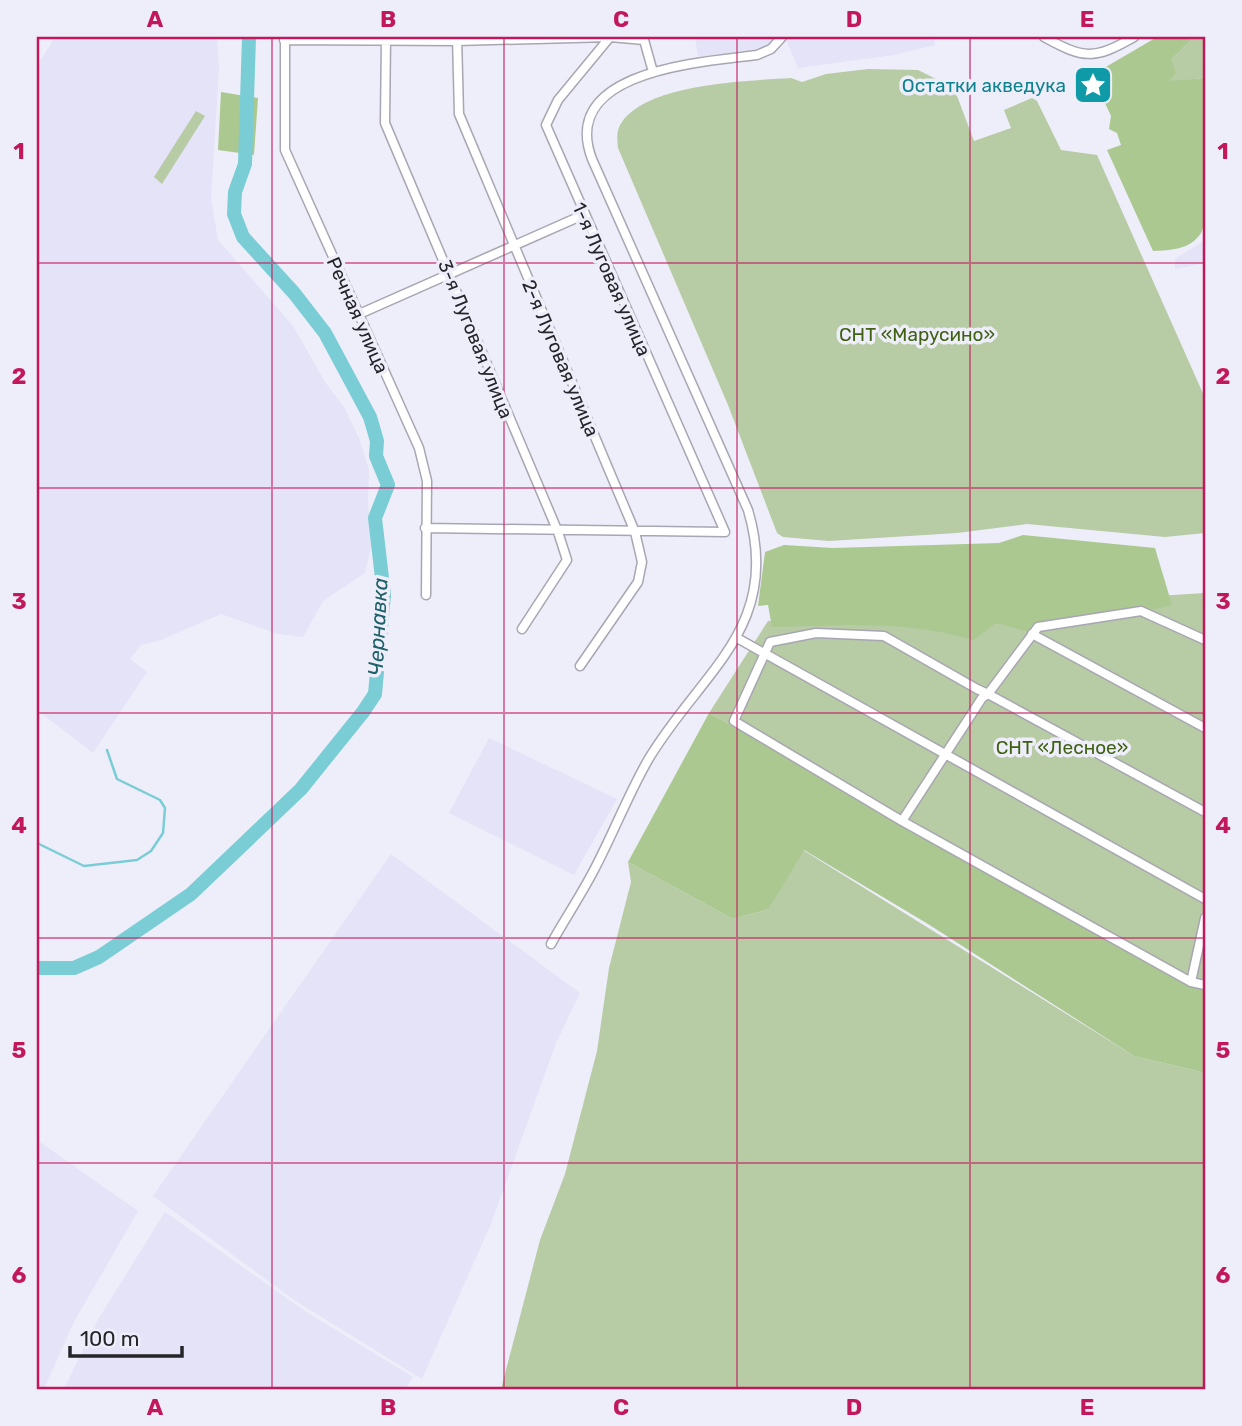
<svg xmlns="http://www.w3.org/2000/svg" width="1242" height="1426" viewBox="0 0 1242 1426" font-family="Rubik,sans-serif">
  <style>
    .built { fill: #e4e3f7 }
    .green { fill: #b7cba5 }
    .forest { fill: #abc890 }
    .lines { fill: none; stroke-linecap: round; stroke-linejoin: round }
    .stream { stroke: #7acdd5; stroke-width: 2.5 }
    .river { stroke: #7acdd5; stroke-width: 14 }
    .minor-casing { stroke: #a7a6b2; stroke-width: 11 }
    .minor { stroke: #fff; stroke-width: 8 }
    .grid { fill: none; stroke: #c2185b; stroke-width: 2; stroke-opacity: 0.55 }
    .labels { text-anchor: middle; stroke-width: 7; stroke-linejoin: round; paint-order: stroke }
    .culture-label { font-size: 19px; fill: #0d838f; stroke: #eeeefa; text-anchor: end }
    .street-label { font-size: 19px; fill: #252429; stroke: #eeeefa }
    .park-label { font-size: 19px; fill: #3f6111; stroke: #eeeefa }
    .water-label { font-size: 21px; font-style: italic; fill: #1d6268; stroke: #eeeefa }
    .neatline { fill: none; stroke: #c2185b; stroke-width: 2.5 }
    .grid-label { font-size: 23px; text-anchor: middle; font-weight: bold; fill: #c2185b }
  </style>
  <rect width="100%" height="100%" fill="#eeeefa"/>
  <path class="built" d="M55,37H217L219,67L211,199L218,240L293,326L325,382L344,407L359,438L369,470L368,503L371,548L365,573L323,601L303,637L278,634L221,614L161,640L141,645L130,659L147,672L93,753L37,710V66Z
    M695,37H780L769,47L698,57Z
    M785,37H934L935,45L894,55L798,68Z
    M1205,240V263L1175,269V259Z
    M489,738L617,799L574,875L449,813Z
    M391,854L580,993L556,1043L491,1224L422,1379L294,1300L153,1196Z
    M37,1140L138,1211L74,1322L44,1389H37Z
    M165,1212L305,1311L413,1377L405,1389H64L97,1321Z"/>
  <path class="green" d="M1194,37H1205V81L1202,78L1168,82L1170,61Z
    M868,69L918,70L954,88L974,141L1011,128L1004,110L1032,98L1037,101L1061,150L1097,155L1205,398V533L1165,537L1027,524L957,533L829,541L783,537L777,533L728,405L618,148C617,139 616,130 622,122C649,83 748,81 791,78L802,82L826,74Z
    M196,111L205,116L162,184L154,177Z
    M1205,593V986L1183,981L709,713L768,621Z
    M803,850L1134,1056L1205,1073V1389H501L540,1240L565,1174L597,1051L609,968L631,882L628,862L733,919L769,909Z"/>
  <path class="forest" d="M1157,37H1194L1171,60L1176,73L1169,81L1203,78L1205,81C1205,107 1212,216 1201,233C1190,250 1171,250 1153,251L1107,150L1121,145L1117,133L1109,129L1111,116L1092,75Z
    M221,92L258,98L254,155L218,150Z
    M1023,535L1155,548L1172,605L1148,611L1035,624L1029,632L996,623L973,640C907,620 840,625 772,627L768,605L758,606L765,552L784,545L833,548L999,543Z
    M709,713L1183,981L1205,986V1073L1134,1056L928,924L804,850L769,909L733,919L628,862Z"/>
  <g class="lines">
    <path class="stream" d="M37,843L84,866L137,860L151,851L163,833L165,808L160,800L117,779L107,750"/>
    <path class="river" d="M37,968H74L99,957L191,894L301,789L363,712L375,694L384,595L375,518L388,485L376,456L377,441L370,417L325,333L294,293L243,237L234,214L235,192L245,164L249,37"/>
    <g class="minor-casing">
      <path id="minor" d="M285,37V150L419,448L427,481L426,595
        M386,37L385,123L558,532L567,560L522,629
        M457,37L459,114L635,532L642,562L638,582L580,666
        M1044,37C1084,59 1094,60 1134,37
        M284,40L457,41L610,37L644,40L653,72
        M357,315L583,215
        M425,528L725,532L546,125L558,100L610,37
        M1032,634L1205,728
        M737,638L1205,899
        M1205,640L1141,611L1038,627L988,694L982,698L902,821L734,721L770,642L816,633L884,636L977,689L988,694L1205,812
        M902,821L1191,982L1205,985
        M551,944C565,919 581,895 594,870C613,834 628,795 648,760C700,672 783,628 748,510L592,159C558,70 703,62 757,55L771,49L782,37
        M1191,982L1205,918"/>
    </g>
    <use href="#minor" class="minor"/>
  </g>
  <path class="grid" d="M272,37V1389M504,37V1389M737,37V1389M970,37V1389M37,263H1205M37,488H1205M37,713H1205M37,938H1205M37,1163H1205"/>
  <defs>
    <g id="sight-square" transform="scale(2.0125)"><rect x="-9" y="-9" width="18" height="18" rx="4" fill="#0f9aa8" stroke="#eeeefa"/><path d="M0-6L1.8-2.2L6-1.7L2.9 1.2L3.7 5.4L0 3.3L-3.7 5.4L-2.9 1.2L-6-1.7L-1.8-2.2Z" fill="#fff"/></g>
  </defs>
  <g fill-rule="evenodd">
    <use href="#sight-square" x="1093" y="85"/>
  </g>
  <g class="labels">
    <g class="culture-label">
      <text x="1066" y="92">Остатки акведука</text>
    </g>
    <g class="street-label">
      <text transform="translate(612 279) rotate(66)" y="7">1-я Луговая улица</text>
      <text transform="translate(358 315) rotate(66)" y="7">Речная улица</text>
      <text transform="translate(476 339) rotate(68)" y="7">3-я Луговая улица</text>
      <text transform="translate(561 358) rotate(67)" y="7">2-я Луговая улица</text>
    </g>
    <g class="park-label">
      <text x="917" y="341">СНТ «Марусино»</text>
      <text x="1062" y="754">СНТ «Лесное»</text>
    </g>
    <g class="water-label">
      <text transform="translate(378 627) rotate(-87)" y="7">Чернавка</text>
    </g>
  </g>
  <rect width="1242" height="1426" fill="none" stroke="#eeeefa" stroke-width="77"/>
  <path d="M70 1346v10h112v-10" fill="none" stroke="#252429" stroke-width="3.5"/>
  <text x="80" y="1346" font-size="21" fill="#252429" stroke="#eeeefa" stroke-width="5" paint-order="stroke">100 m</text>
  <rect x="38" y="38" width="1166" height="1350" class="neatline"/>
  <g class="grid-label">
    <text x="155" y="27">A</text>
    <text x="388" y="27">B</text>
    <text x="621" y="27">C</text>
    <text x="854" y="27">D</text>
    <text x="1087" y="27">E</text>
    <text x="19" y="159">1</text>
    <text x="1223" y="159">1</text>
    <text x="19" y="384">2</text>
    <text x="1223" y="384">2</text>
    <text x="19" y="609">3</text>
    <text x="1223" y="609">3</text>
    <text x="19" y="833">4</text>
    <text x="1223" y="833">4</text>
    <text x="19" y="1058">5</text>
    <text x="1223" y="1058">5</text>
    <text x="19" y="1283">6</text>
    <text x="1223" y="1283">6</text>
    <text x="155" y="1415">A</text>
    <text x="388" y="1415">B</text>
    <text x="621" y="1415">C</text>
    <text x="854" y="1415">D</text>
    <text x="1087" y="1415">E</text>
  </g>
</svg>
